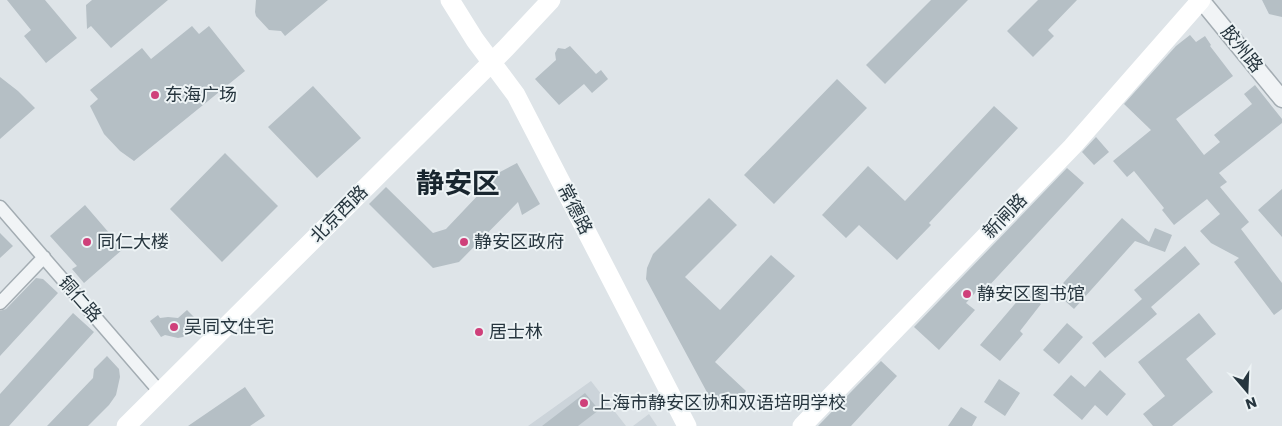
<svg xmlns="http://www.w3.org/2000/svg" width="1282" height="426" viewBox="0 0 1282 426" font-family="Poppins,'Noto Sans SC',sans-serif">
  <style>
    .built { fill: #ccd4da }
    .building { fill: #b5bfc5 }
    .lines { fill: none; stroke-linecap: round; stroke-linejoin: round }
    .minor-casing { stroke: #a3acb2; stroke-width: 15 }
    .tertiary-casing { stroke: #a3acb2; stroke-width: 19 }
    .minor { stroke: #f1f4f6; stroke-width: 12 }
    .tertiary { stroke: #f1f4f6; stroke-width: 16 }
    .secondary { stroke: #fff; stroke-width: 19 }
    .poi-dot { fill: #cf407a; stroke: #edf3f5; stroke-width: 2 }
    .labels { text-anchor: middle; stroke-width: 4; stroke-linejoin: round; paint-order: stroke }
    .street-label { font-size: 18px; fill: #27363f; stroke: #edf3f5 }
    .poi-label { font-size: 18px; fill: #27363f; stroke: #edf3f5; text-anchor: start }
    .town-label { font-size: 28px; font-weight: bold; fill: #19262f; stroke: #edf3f5 }
  </style>
  <rect width="100%" height="100%" fill="#dee4e8"/>
  <path class="built" d="M591,381L626,426H528Z
    M649,414L657,426H633Z"/>
  <path class="building" d="M7,0H45L77,38L46,63L24,36L31,30Z
    M92,0H168L111,48L91,26L87,29L86,5Z
    M256,0H328L285,36L281,31L269,30L256,16L255,12Z
    M931,0H968L885,84L866,65Z
    M1038,0H1077L1048,30L1054,36L1033,57L1007,31Z
    M1262,0H1282V17L1269,14Z
    M192,26L199,34L209,26L245,71L134,161L120,151L104,134L90,106L98,99L90,90L142,48L151,59Z
    M1190,35L1196,42L1205,36L1211,45L1210,46L1233,76L1176,119L1204,155L1220,142L1214,135L1252,104L1244,94L1255,85L1282,119V123L1219,173L1227,182L1220,187L1249,222L1241,229L1282,283V309L1274,315L1234,262L1239,258L1211,243L1200,231L1220,214L1207,199L1174,225L1162,210L1164,208L1134,171L1127,177L1113,161L1151,130L1124,104L1176,46Z
    M570,46L596,74L601,70L608,79L592,93L584,84L559,105L535,79L556,60L555,53L558,48L565,49Z
    M0,77L18,91L35,108L0,139Z
    M837,79L867,108L774,204L744,175Z
    M313,86L361,138L317,178L268,127Z
    M994,106L1018,128L929,223L931,225L897,260L859,225L846,238L822,215L868,166L905,201Z
    M1096,137L1109,152L1094,165L1082,152Z
    M225,153L278,206L222,262L170,209Z
    M517,163L540,204L522,215L518,202L459,262L433,268L369,204L386,187L433,233L446,229L500,172Z
    M1067,168L1084,183L987,288L983,284L966,303L975,310L939,350L914,327Z
    M1282,189V237L1258,210Z
    M709,198L737,225L685,277L720,310L771,255L795,276L715,362L746,391L736,402L726,404L715,401L709,396L646,279L647,268L653,254Z
    M85,205L123,249L84,283L72,269L77,266L50,236Z
    M1122,218L1149,242L1155,228L1172,235L1165,252L1135,241L1074,309L1055,292Z
    M0,233L13,246L0,258Z
    M1185,246L1200,264L1151,307L1157,314L1105,358L1092,343L1142,299L1134,290Z
    M36,278L43,279L58,293L0,356V311L6,309Z
    M1025,292L1041,304L1020,331L1023,334L1000,361L980,345Z
    M187,310L199,322L183,337L178,338L165,335L161,337L150,321L158,315L160,318L168,317L178,318Z
    M73,313L94,332L9,426H0V394Z
    M1199,313L1216,334L1186,359L1213,392L1172,426H1153L1143,414L1165,396L1138,362Z
    M1067,323L1083,337L1059,364L1043,350Z
    M107,356L119,369L120,377L116,395L109,405L88,426H47L93,378L94,369Z
    M881,361L897,376L851,426H818Z
    M1100,370L1126,394L1107,416L1095,405L1082,420L1053,395L1071,375L1085,387Z
    M999,379L1020,393L1005,416L984,402Z
    M245,387L265,416L250,426H188Z
    M585,393L599,410L578,426H542Z
    M961,407L977,417L972,426H948Z"/>
  <g class="lines">
    <g class="minor-casing">
      <path id="minor" d="M0,207L160,392
        M0,303L44,257"/>
    </g>
    <g class="tertiary-casing">
      <path id="tertiary" d="M1201,0L1282,99"/>
    </g>
    <use href="#minor" class="minor"/>
    <use href="#tertiary" class="tertiary"/>
    <path class="secondary" d="M450,0L475,40L516,95L687,426
      M126,426L506,48L551,0
      M802,426L1072,147L1201,0"/>
  </g>
  <g class="poi-dot">
    <circle cx="155" cy="95" r="5"/>
    <circle cx="87" cy="242" r="5"/>
    <circle cx="464" cy="242" r="5"/>
    <circle cx="967" cy="294" r="5"/>
    <circle cx="174" cy="327" r="5"/>
    <circle cx="479" cy="332" r="5"/>
    <circle cx="584" cy="403" r="5"/>
  </g>
  <g class="labels">
    <g class="street-label">
      <text transform="translate(1242 49) rotate(51)" y="6">胶州路</text>
      <text transform="translate(575 209) rotate(63)" y="6">常德路</text>
      <text transform="translate(339 214) rotate(-45)" y="6">北京西路</text>
      <text transform="translate(1005 216) rotate(-46)" y="6">新闸路</text>
      <text transform="translate(80 299) rotate(49)" y="6">铜仁路</text>
    </g>
    <g class="poi-label">
      <text x="165" y="101">东海广场</text>
      <text x="97" y="248">同仁大楼</text>
      <text x="474" y="248">静安区政府</text>
      <text x="977" y="300">静安区图书馆</text>
      <text x="184" y="333">吴同文住宅</text>
      <text x="489" y="338">居士林</text>
      <text x="594" y="409">上海市静安区协和双语培明学校</text>
    </g>
    <g class="town-label">
      <text x="458" y="193">静安区</text>
    </g>
  </g>
  <g transform="translate(1247 391) rotate(161)" stroke="#edf3f5" stroke-width="4" paint-order="stroke">
  <path d="M0-4L9 19L0 12L-9 19Z" fill="#27363f"/>
  <text y="-8" font-size="14" font-weight="bold" text-anchor="middle" fill="#27363f">N</text>
  </g>
</svg>
